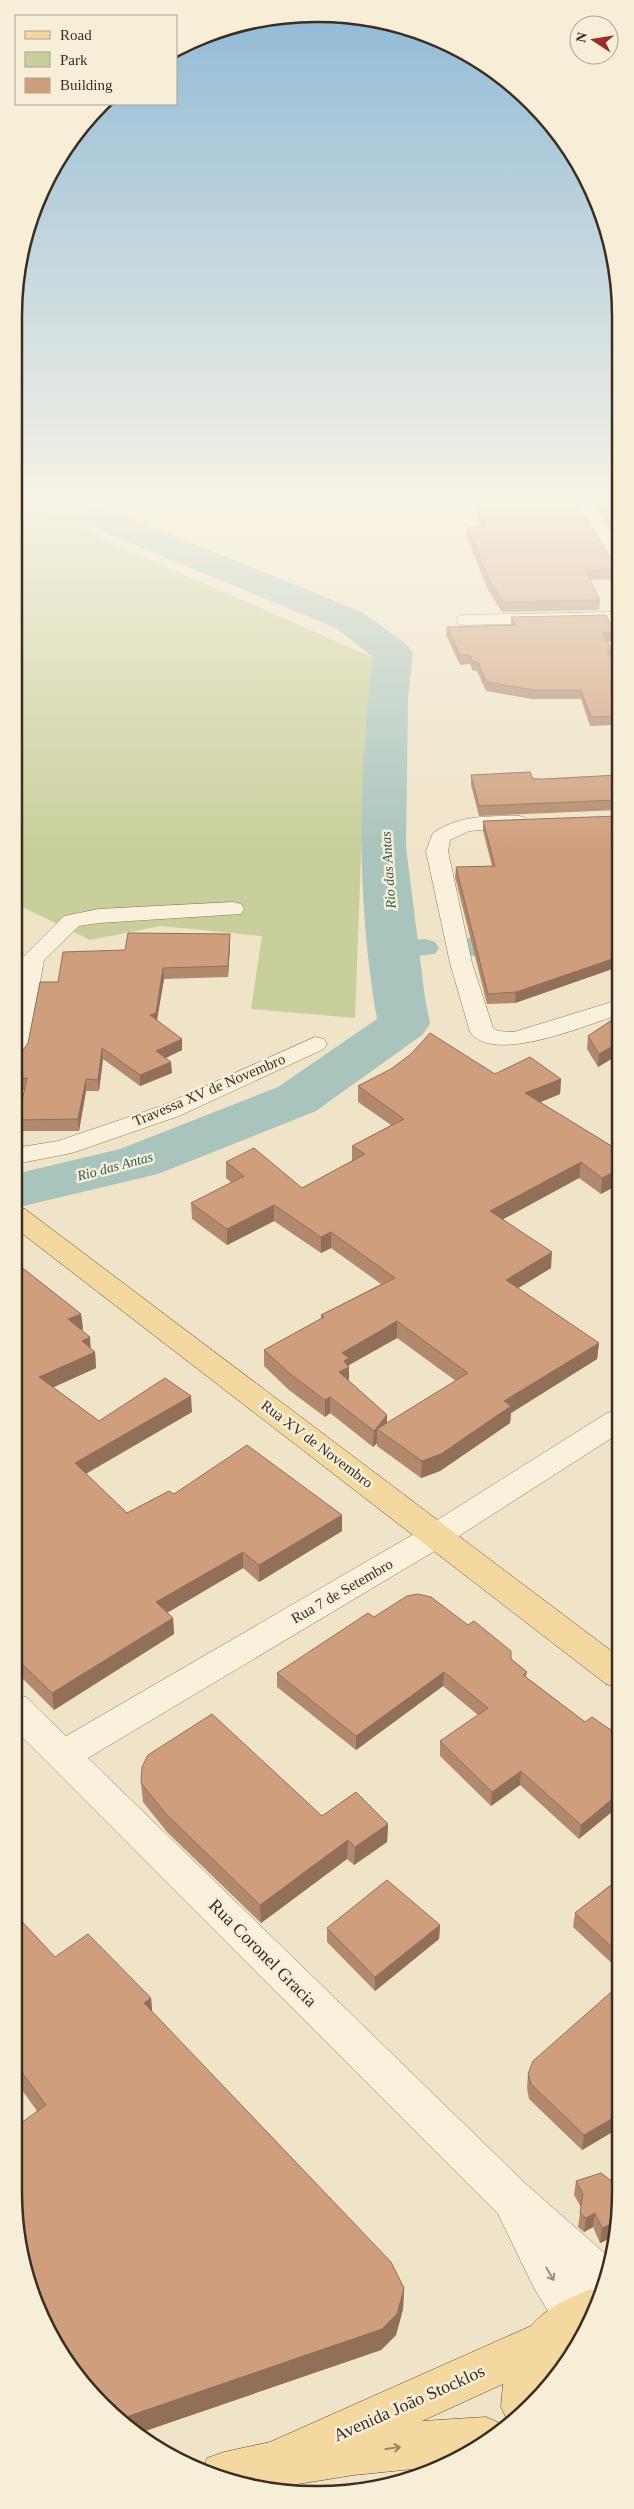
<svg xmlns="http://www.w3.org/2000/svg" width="634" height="2509" viewBox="0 0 634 2509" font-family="'Times New Roman',serif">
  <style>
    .green { fill: #c9cf9b }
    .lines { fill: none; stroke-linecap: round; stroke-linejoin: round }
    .canal { fill: #a9c4bc; fill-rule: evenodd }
    .river { fill: #a9c4bc; fill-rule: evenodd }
    .minor-casing { stroke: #8d765c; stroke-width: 1 }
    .major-casing { stroke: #5b4430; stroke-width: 1 }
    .minor { fill: #faf1dc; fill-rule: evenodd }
    .major { fill: #f3d9a0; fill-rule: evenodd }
    .wall { fill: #b2896c; fill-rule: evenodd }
    .shaded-wall { fill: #916f58 }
    .building { fill: #cf9f7d; stroke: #916f58 }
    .oneway { stroke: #9c907e }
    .oneway2 { stroke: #988460 }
    .labels { text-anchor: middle; stroke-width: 5; stroke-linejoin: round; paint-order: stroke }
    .far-water-label { font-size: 14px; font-style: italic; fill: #2f5d5a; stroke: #f7eed8 }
    .street-label { font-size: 15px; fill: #3d2e20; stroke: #f7eed8 }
    .near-street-label { font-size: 18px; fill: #3d2e20; stroke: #f7eed8 }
    .rim { fill: none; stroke: #3d2e20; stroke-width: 2.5 }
  </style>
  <rect width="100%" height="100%" fill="#f0e4c8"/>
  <path class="green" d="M16,499H23L121,547L374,658L361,856L355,1018L251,1009L262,936L161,926L90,940L16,904Z"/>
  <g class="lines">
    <path class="canal" d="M618,934V952L467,956L457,953L453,947L457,941L467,938Z
      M425,939L435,942L439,948L435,954L394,958L384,955L380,949L384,943Z"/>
    <path class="river" d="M16,499H52L112,511L362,612L407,645L413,653L408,698L406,847L425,998L430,1024L422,1035L316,1111L158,1174L15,1208V1174L120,1149L278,1087L377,1019C356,901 358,775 373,657L336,628L92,527L30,516Z"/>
    <g class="minor-casing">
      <path id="minor" d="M569,499H586L598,514L618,549V569L612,568L583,516Z
        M618,612V622L465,625L459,624L456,620L459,616L465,615Z
        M519,816L526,818L529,822L526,826L469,831L450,840L448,851L472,963L493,1028L498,1031L514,1032L618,1000V1015C586,1025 493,1065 470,1032L450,963L426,851L433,833C459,815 489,816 519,816Z
        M233,902L241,904L244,909L241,914L99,923L79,926L44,960L27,1054L24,1059L15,1061V990L22,958L64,916L99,909Z
        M315,1037L324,1039L327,1044L324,1049L179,1116L72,1153L15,1164V1148L58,1141L161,1106Z
        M618,1410V1434L448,1543L88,1758L527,2185L609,2257L595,2298L589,2295L594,2303L582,2336L577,2338L561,2332L534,2288L498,2214L14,1729V1694L26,1697L66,1736L426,1527L607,1413Z"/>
    </g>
    <g class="major-casing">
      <path id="major" d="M15,1207L25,1209L618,1656V1688L606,1684L15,1228Z
        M591,2289L597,2292L581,2340L567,2352L550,2377L509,2424L501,2407L503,2384L422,2421L486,2417L502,2424L505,2429L433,2467L354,2475L273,2488L203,2469L207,2458L224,2452L270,2442L531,2326C547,2307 569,2298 591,2289Z"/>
    </g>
    <use href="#minor" class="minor"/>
    <use href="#major" class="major"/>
  </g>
  <path class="wall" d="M471,499H575L612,560H618V579L590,580L600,600L599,610L502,612L488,590L467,538V528L481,527Z
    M589,499H618V545L600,513Z
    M511,617L615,633L614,641L607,642L612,651L611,658L618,668V730H616L614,725L590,726L581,699H532L486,691L477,671H473L470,664L460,665L446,635L447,627L511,625Z
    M471,775L544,779L618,775V810L479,816L471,785Z
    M618,816V967L515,1003L487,1004L455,877L456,867L492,866L483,831V821Z
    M230,945L228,977L164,979L157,1021L182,1039V1050L166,1058L172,1073L140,1086L103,1059L99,1091H86L79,1131H19L18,1120L25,1090H18L17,1078L28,1043L58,982Z
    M618,1016V1055L598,1067L587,1049L588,1036Z
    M495,1074L561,1079L560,1094L540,1102L618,1150L601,1194L579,1178L503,1219L551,1268L518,1288L599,1343L597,1359L511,1413L510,1423L440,1471L421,1478L377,1446V1443L373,1447L330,1413L325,1417L289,1390L264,1366V1350L321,1319V1315L381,1284L331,1248L321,1253L274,1221L227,1245L192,1219L191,1203L232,1183L226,1178V1162L302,1188L352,1161V1146L391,1125L358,1102V1086ZM397,1338L456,1381L387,1423V1415L349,1381V1365Z
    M15,1262L81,1314L83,1329L82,1330L91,1349L95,1352L96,1368L53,1387L99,1421L192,1412L86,1474L127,1513L174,1494L342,1515V1531L259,1582L243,1568L167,1613L173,1618L174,1634L54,1710L14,1670Z
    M374,1617L511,1659L527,1672L526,1677L585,1722L618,1735L579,1839L520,1785L491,1806L440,1756V1741L478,1715L443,1686L356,1750L277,1687V1673Z
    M141,1783L322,1816L388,1824L387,1842L354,1865L347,1859L261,1923L167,1832L143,1802Z
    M618,1872V1969L573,1927L575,1913L614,1882L615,1874Z
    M14,1913L55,1957L151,1998L152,2012L404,2288L403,2309L396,2335L381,2350L142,2432L89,2392L37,2308L14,2192L37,2111L14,2079Z
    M440,1925L439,1939L375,1991L327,1942V1928Z
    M528,2074L614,2131L582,2150L529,2099L527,2088Z
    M610,2180L618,2232L613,2245L609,2239L600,2243L593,2227L584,2232L578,2227L581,2207L574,2195L576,2181Z"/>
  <path class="shaded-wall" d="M230,934V945L228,977V966Z
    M618,957V967L515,1003L516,992Z
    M163,968L164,979L156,1024L150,1015Z
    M182,1039V1050L157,1062L156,1051Z
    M618,1043V1055L598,1067L599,1054Z
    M102,1048L103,1059L99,1091L98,1080Z
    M171,1062L172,1073L140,1086V1075Z
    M86,1079V1091L79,1131L78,1119Z
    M561,1079L560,1094L524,1109L525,1093Z
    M618,1161V1185L601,1194L602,1178Z
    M581,1162L579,1178L489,1227L490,1211Z
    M274,1205V1221L227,1245V1229Z
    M331,1232V1248L321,1253V1237Z
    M552,1252L551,1268L505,1296L506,1280Z
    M81,1314L83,1329L70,1334L68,1319Z
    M397,1321V1338L349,1365V1383L339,1372L342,1353Z
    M90,1337L91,1352L82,1341Z
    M599,1343L597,1359L511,1413L510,1423L440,1471L421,1478L422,1461L504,1401Z
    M95,1352L96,1368L41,1393L39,1377Z
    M191,1396L192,1412L76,1479L75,1463Z
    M330,1397V1413L325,1417V1400Z
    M387,1415V1431L377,1429V1443L373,1447L374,1431Z
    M342,1515V1531L259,1582V1565Z
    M243,1552V1568L158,1618L156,1602Z
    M173,1618L174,1634L54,1710L52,1693Z
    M444,1672L443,1686L356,1750V1736Z
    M521,1771L520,1785L491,1806L492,1792Z
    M618,1794V1807L579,1839L581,1825Z
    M388,1824L387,1842L354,1865L355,1847Z
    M348,1840L347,1859L261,1923L260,1905Z
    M440,1925L439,1939L375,1991V1977Z
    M151,1998L153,2020L144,2003Z
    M618,2115V2127L614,2131L582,2150L584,2135Z
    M595,2213L593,2227L584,2232L586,2218Z
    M611,2224L609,2239L600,2243L602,2228Z
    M404,2288L403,2309L396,2335L381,2350L142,2432L123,2418Z"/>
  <path class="building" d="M475,499H575L612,560H618V569L585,570L600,600L503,602L489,580L467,528L485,527Z
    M597,499H618V534Z
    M606,615L615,633H603L612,651H607L618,668V720H617L614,716L591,717L581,690H533L486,682L478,662H473L470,655L460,656L447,627L516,625L511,617Z
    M530,772L533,779H544L618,775V800L479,806L471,775Z
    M618,816V957L516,992L488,994L456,867L495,866L483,821Z
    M128,933L230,934L228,966L163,968L156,1013L150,1015L182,1039L156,1051L171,1062L140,1075L102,1048L98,1080L86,1079L78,1119L18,1120L27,1078H17L23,1050L28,1043L40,982H58L63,952L125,950Z
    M618,1016V1043L599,1054L588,1036Z
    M430,1033L495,1074L530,1057L561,1079L525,1093L618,1150V1170L602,1178L581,1162L490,1211L552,1252L506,1280L599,1343L504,1401L511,1406L441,1454L422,1461L377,1429L468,1373L397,1321L342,1353L349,1358L344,1361L349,1367L339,1372L387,1415L374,1431L330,1397L325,1400L289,1373L264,1350L324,1317L321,1315L395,1278L331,1232L321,1237L274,1205L227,1229L191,1203L244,1176L226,1162L254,1148L302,1188L365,1154L352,1146L404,1119L358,1086L391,1069L411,1054Z
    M15,1262L81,1314L68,1319L90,1337L82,1341L95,1352L39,1377L99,1421L165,1378L191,1396L75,1463L127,1513L169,1491L174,1494L247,1445L342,1515L259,1565L243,1552L156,1602L173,1618L52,1693L14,1656L15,1584L19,1581L15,1577Z
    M418,1594L431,1597L468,1625L474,1621L511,1651V1659L527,1672L523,1675L585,1722L592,1717L618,1735V1794L581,1825L521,1771L492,1792L440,1741L488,1708L444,1672L356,1736L277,1673L368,1613L374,1617L407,1596Z
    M212,1714L322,1816L356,1792L388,1824L355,1847L348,1840L260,1905L166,1814L141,1783L142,1767L148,1755Z
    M387,1880L440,1925L375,1977L327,1928Z
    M618,1880V1953L575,1913Z
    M14,1913L55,1957L88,1934L151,1998L144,2003L391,2262L404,2288L397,2314L382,2329L123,2418L95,2396L32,2286L14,2192V2128L46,2105L14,2062Z
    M618,1986V2115L584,2135L531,2084L528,2074L533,2061Z
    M601,2173L610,2180L618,2176L617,2233L611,2224L602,2228L595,2213L586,2218L580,2213L583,2194L576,2181Z"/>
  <defs><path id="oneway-shaft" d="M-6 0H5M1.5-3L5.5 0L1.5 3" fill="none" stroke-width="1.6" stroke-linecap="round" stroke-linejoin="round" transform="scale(1.25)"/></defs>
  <use class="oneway" href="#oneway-shaft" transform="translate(550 2274) rotate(59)"/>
  <use class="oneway2" href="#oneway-shaft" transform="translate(393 2448) rotate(-8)"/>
  <linearGradient id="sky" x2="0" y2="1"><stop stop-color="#8fbad6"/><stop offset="0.59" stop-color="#f8f3e6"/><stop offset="1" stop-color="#f8f3e6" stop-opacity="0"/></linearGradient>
  <rect width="634" height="851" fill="url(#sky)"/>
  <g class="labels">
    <g class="far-water-label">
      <text transform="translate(388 870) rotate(-94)" y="5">Rio das Antas</text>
      <text transform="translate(115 1166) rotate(-15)" y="5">Rio das Antas</text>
    </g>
    <g class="street-label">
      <text transform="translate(209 1090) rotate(-23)" y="5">Travessa XV de Novembro</text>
      <text transform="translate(317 1444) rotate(37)" y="5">Rua XV de Novembro</text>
      <text transform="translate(342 1591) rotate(-30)" y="5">Rua 7 de Setembro</text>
    </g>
    <g class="near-street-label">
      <text transform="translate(263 1953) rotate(45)" y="6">Rua Coronel Gracia</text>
      <text transform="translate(409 2403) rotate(-24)" y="6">Avenida João Stocklos</text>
    </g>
  </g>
  <path d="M0 0H634V2509H0ZM316 22H318A294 294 0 0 1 612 316V2192A294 294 0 0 1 318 2486H316A294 294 0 0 1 22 2192V316A294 294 0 0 1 316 22Z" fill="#f7eed8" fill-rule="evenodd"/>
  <path class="rim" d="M316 22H318A294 294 0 0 1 612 316V2192A294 294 0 0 1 318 2486H316A294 294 0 0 1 22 2192V316A294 294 0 0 1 316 22Z"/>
  <rect x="15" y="15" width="162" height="90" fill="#f7eed8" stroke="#ada18e"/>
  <rect x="25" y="31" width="25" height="8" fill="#f3d9a0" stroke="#ada18e"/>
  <text x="60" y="40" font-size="15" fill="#3d2e20">Road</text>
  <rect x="25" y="52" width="25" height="15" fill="#c9cf9b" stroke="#ada18e"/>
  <text x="60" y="65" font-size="15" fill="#3d2e20">Park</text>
  <rect x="25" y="78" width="25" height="15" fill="#cf9f7d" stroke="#ada18e"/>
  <text x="60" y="90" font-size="15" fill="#3d2e20">Building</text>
  <g transform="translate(594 40) rotate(282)"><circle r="24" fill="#f7eed8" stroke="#ada18e"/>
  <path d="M0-4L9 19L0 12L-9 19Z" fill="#9e2a2b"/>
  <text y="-8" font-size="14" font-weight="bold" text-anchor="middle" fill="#3d2e20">N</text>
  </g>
</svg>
